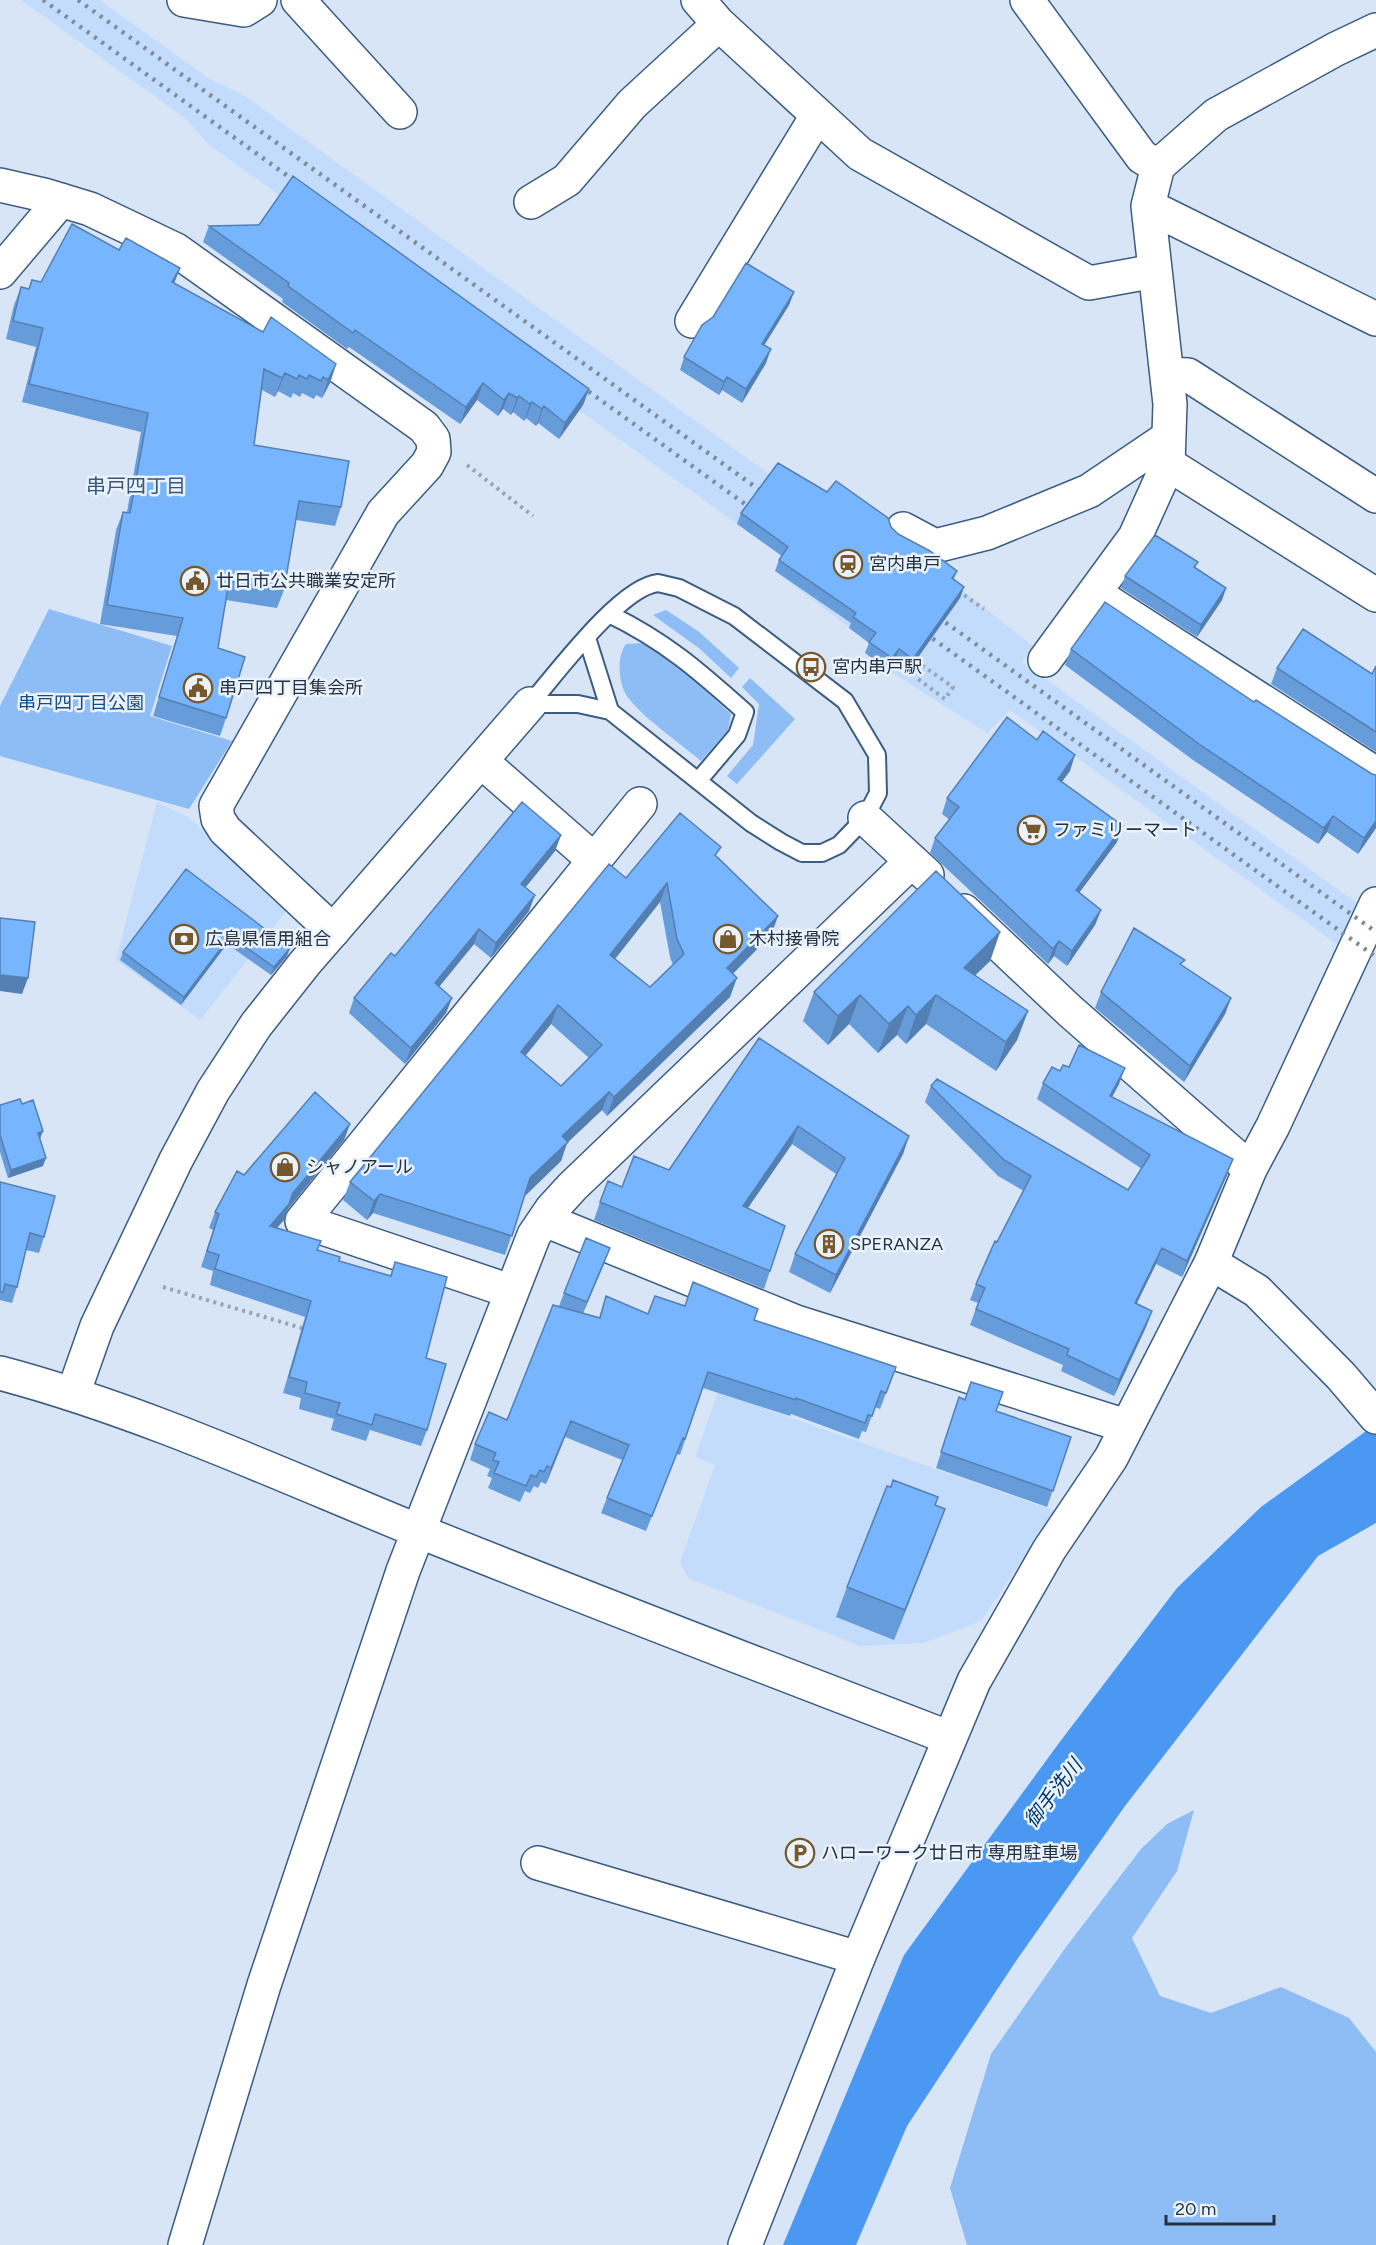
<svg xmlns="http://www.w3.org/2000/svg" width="1376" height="2245" viewBox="0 0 1376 2245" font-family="Figtree,'Noto Sans JP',sans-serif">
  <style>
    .built { fill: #c3dcfb }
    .green { fill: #8ebcf5 }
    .water { fill: #4a98f2 }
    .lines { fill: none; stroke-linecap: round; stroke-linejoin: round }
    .service-casing { stroke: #3c5c82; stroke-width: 20 }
    .minor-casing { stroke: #3c5c82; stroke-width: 36 }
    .tertiary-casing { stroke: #3c5c82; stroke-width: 36 }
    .path { stroke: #96a4b6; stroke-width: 4; stroke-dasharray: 3 4.5; stroke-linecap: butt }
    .service { stroke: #fff; stroke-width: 16 }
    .minor { stroke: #fff; stroke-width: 33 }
    .tertiary { stroke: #fff; stroke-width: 33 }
    .rail { stroke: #7e8c9e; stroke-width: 4.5; stroke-dasharray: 3 6; stroke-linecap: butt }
    .wall { fill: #679cdb; fill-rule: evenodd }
    .shaded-wall { fill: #547fb2 }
    .building { fill: #78b5ff; stroke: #547fb2; stroke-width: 1.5; fill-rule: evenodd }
    .labels { text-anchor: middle; stroke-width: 5; stroke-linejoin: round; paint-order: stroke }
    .poi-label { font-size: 18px; fill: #243244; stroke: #eaf2fb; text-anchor: start }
    .park-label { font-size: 18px; fill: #154a84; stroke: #eaf2fb }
    .neighbourhood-label { font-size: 20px; fill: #38577d; stroke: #eaf2fb }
    .water-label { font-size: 20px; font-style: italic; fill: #00376f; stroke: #eaf2fb }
  </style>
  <rect width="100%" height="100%" fill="#d7e5f7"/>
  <path class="built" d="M21,0H99L210,79L242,94L772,476L952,582L1033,646L1022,662L1357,903L1338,945L1010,710L987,733L888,670L865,653L871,644L775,571L783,559L771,548L208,144L185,118Z
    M157,802L188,817L288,909L200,1020L116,960Z
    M718,1392L1055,1511L981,1621L924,1643L860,1646L688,1578L680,1562L715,1465L695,1457Z"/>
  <path class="green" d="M49,609L172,646L150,716L232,741L189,809L0,756V706Z
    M666,610L698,631L739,668L731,678L700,649L653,615Z
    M643,643L681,668L731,714L728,730L701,761C680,743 646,720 630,700C618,687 616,657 626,644Z
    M750,678L795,719L737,784L727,776L753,745L759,704L742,687Z
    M1194,1810L1177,1871L1132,1938L1160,1996L1211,2013L1281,1987L1349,2018L1376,2052V2245H967L950,2188L991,2054L1066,1947L1141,1849L1167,1824Z"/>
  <path class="water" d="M1376,1424V1523L1318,1556L1125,1806L1016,1961L907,2126L856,2245H783L904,1955L1059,1743L1177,1588L1261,1507Z"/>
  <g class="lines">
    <g class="service-casing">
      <path id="service" d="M658,583L679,588L734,616L845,701L877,755L878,793L865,818L839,845L822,853H802L781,842L751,823L610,711L578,704H530C556,674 620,587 658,583Z
        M609,614C665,641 699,671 745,712L737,735L698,781
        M587,638L610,711"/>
    </g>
    <g class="minor-casing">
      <path id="minor" d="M184,0L244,10L260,0
        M298,0L400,112
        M698,0L719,24L860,154L1089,283L1155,271
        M1027,0L1142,157L1158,166
        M0,185L44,195L90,209L176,250L424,427L433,439L434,452L427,465L383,513L216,806L218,819L225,830L333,931
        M531,202L567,180L632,104L719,24
        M1148,206L1376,319
        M0,272L61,200
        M692,321L817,116
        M1167,374L1188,375L1376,496
        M1168,464L1376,595
        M903,529L935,546L987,533L1089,491L1169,437
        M1094,593L1376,774
        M1045,660L1135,537L1168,464L1170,404L1148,206L1158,166L1216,115L1336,49L1376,30
        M481,761L594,860
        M865,818L927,875
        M964,911L1070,1011L1250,1169
        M545,1220L796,1322L1126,1426
        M1211,1263L1257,1291L1341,1376L1376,1417
        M510,1291L302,1221L640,804
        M538,1863L858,1958
        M185,2245L264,1985L403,1571L534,1235L551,1210L572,1187L912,861"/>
    </g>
    <g class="tertiary-casing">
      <path id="tertiary" d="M0,1373C143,1411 279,1474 416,1530C593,1601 772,1670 950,1738
        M73,1394L97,1326L176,1160L213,1091L256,1025L305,963L530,704
        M745,2245L858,1958L974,1681L1049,1550L1111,1458L1211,1263L1250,1169L1273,1126L1376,904"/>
    </g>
    <path class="path" d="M467,465L533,516
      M958,591L984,609
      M916,661L953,687L945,699L918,679
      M163,1287L305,1329"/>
    <use href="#service" class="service"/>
    <use href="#minor" class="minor"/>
    <use href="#tertiary" class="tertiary"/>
    <path class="rail" d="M43,0L306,189
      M78,0L772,499
      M574,381L759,514
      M931,612L1376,932
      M918,628L1376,957"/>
  </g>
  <path class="wall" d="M209,226L589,389L583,405L559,439L538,423L536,426L526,418L524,421L513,412L511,415L503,409L498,416L477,400L460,424L349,347L347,349L282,302L283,299L203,242Z
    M180,268L174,283L263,332L336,364L330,383L322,398L316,395L314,399L302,393L300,397L293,393L291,398L278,391L275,397L262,390L254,445L341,507L335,526L296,520L284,590L277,608L226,600L218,648L226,718L220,736L153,716L177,636L100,624L116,530L123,512H127L141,432L22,402L36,347L6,339L14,305L21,287L29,289L32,280L41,282Z
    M794,292L789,305L764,345L766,363L742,403L722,390L719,395L680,370L684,357Z
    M827,492L891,527L898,534L957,571L954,579L964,587L960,598L909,670L895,660L888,670L865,653L869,643L849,628L851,623L775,571L779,560L782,556L737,524L741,513Z
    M1198,562L1195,568L1226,588L1222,600L1197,637L1121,588L1125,576Z
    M1071,649L1254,702L1372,774L1376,828L1358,854L1327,832L1318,844L1193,760L1065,665Z
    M1376,666V752L1271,684L1277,668L1372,674Z
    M1070,771L1062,781L1117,842L1079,893L1101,910L1095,925L1067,966L1054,956L1048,964L930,853L935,838L950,820L942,814L947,798Z
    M561,835L555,851L525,888L529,911L491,958L474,944L439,987L452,998L446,1013L405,1064L349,1013L354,998L395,956Z
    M718,857L778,916L771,935L733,974L730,997L607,1116L602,1110L567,1143L561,1161L525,1195L505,1255L373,1213L367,1220L343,1200L350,1182L626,878ZM660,902L670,957L673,965L650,987L615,959ZM551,1024L589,1058L561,1086L525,1056Z
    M186,869L290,948L287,956L271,975L227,944L181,1005L120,960L123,952Z
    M1000,932L990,961L975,975L1028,1011L1017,1040L996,1071L926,1024L906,1044L897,1035L878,1053L849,1024L828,1045L803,1021L814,992Z
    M1183,966L1231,998L1225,1014L1184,1082L1095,1008L1101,992Z
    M759,1038L909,1136L903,1154L830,1293L789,1272L795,1254L836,1174L792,1144L747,1208L770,1271L764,1289L594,1220L600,1202L622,1187L669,1170Z
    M1069,1067L1119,1084L1112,1097L1227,1175L1182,1277L1156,1264L1137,1303L1152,1311L1146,1327L1114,1396L1061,1371L1063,1365L970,1325L978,1303L970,1300L976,1284L1024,1191L998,1176L925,1102L931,1086L1128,1190L1142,1169L1037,1099L1043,1083Z
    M22,1104L40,1139L43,1166L8,1178L0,1152V1105Z
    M350,1124L344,1140L288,1209L284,1220L277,1228L339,1261L390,1276L395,1262L426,1358L427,1430L421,1446L370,1430L366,1441L331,1430L334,1419L299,1409L301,1398L283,1393L305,1317L210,1285L213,1271L201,1267L213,1230L209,1228L215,1212Z
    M0,1182L44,1237L39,1253L26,1250L17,1287L12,1303L0,1300V1301Z
    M610,1248L583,1313L599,1318L606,1296L648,1314L684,1306L754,1320L896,1367L880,1409L875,1407L866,1432L862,1431L859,1439L791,1414L790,1416L703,1388L680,1455L677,1454L646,1531L601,1513L622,1460L565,1437L546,1484L541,1482L538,1488L534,1486L530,1493L525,1491L520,1502L488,1488L492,1478L487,1476L490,1469L470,1460L475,1444L507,1420L559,1306L564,1293Z
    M971,1382L996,1411L1071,1437L1047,1507L936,1468L959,1397L965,1399Z
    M945,1509L894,1640L836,1617L847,1587Z"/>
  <path class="shaded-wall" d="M180,268L173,286L172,282Z
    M794,292L789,305L757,357L762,344Z
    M771,349L766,363L742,403L746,389Z
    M336,364L330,383L322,398L328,380Z
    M285,373L278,391L275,397L282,378Z
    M727,377L722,390L719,395L724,382Z
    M483,383L477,400L460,424L466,407Z
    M589,389L583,405L559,439L565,423Z
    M509,393L503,409L498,416L504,400Z
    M519,396L513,412L511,415L517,398Z
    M532,402L526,418L524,421L530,404Z
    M544,406L538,423L536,426L542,409Z
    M964,587L960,598L909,670L913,659Z
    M1226,588L1222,600L1197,637L1201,625Z
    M899,649L895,660L888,670L892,658Z
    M1075,755L1070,771L1053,794L1058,779Z
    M1333,816L1327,832L1318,844L1324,828Z
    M1376,821V828L1358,854L1364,838Z
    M1123,826L1117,842L1070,905L1076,890Z
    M561,835L555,851L515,900L521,884Z
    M667,883L660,902L603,974L610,955Z
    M535,895L529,911L491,958L496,943Z
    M1101,910L1095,925L1067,966L1072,951Z
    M778,916L771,935L720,986L727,968Z
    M479,929L474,944L429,999L435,983Z
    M1000,932L990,961L953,997L964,968Z
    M230,936L227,944L181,1005L184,997Z
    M1059,941L1054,956L1048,964L1053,949Z
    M290,948L287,956L271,975L274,967Z
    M0,975L28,978L22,994L0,991Z
    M737,978L730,997L607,1116L614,1097Z
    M860,995L849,1024L828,1045L838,1016Z
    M936,995L926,1024L906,1044L916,1015Z
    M452,998L446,1013L405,1064L411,1048Z
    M1231,998L1225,1014L1184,1082L1190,1066Z
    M558,1005L551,1024L514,1070L521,1052Z
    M908,1006L897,1035L878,1053L889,1024Z
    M1028,1011L1017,1040L996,1071L1006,1042Z
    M1125,1068L1119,1084L1104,1112L1110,1096Z
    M609,1092L602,1110L567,1143L561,1161L524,1197L530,1178L562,1136Z
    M350,1124L344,1140L288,1209L284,1220L264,1242L270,1226L293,1193Z
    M798,1126L792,1144L737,1224L743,1206Z
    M43,1131L40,1139L38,1133Z
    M909,1136L903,1154L830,1293L836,1275Z
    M46,1158L43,1166L8,1178L11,1170Z
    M1233,1159L1227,1175L1182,1277L1187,1261Z
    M380,1194L373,1213L367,1220L374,1201Z
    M610,1248L604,1264L581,1318L587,1302Z
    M1162,1248L1156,1264L1129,1319L1135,1303Z
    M1152,1311L1146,1327L1114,1396L1119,1380Z
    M571,1421L565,1437L546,1484L551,1468Z
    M945,1509L934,1539L894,1640L905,1610Z"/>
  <path class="building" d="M293,176L589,389L565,423L544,406L542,409L532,402L530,404L519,396L517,398L509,393L504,400L483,383L466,407L355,330L353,333L288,286L289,283L209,226L259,225Z
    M72,224L119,250L126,238L180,268L172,282L263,332L271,317L336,364L328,380L323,377L321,381L309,375L307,379L299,375L297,379L285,373L282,378L264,369L254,445L349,461L341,507L299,501L284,590L229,581L218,648L245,657L226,718L159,697L183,618L107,605L123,512L130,513L148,413L29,384L43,328L13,321L21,287L29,289L32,280L41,282Z
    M746,263L794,292L762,344L771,349L746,389L727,377L724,382L684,357L702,325L713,317Z
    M778,463L827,492L836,481L888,518L891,527L898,534L930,551L957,571L952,578L964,587L913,659L899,649L892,658L869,642L876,633L853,617L856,613L779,560L788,547L741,513Z
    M1155,535L1198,562L1194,567L1226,588L1201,625L1125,576Z
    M1105,602L1254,702L1256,700L1372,774L1376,775V821L1364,838L1333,816L1324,828L1199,744L1071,649Z
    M1303,629L1372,674L1376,666V732L1277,668Z
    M1007,717L1037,740L1043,731L1075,755L1058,779L1123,826L1076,890L1101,910L1072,951L1059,941L1053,949L935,838L959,807L947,798Z
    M522,802L561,835L521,884L535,895L496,943L479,929L435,983L452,998L411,1048L354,998L391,953L395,956Z
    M680,813L721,847L715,855L778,916L727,968L737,978L614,1097L609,1092L562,1136L568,1142L530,1178L512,1236L380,1194L374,1201L350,1182L609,864L626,878ZM667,883L677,939L684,954L650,987L610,955ZM558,1005L602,1045L561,1086L521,1052Z
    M186,869L290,948L274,967L230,936L184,997L123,952Z
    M936,871L1000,932L964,968L1028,1011L1006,1042L936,995L916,1015L908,1006L889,1024L860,995L838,1016L814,992Z
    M0,918L35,922L28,978L0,975Z
    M1134,928L1185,960L1180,964L1231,998L1190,1066L1101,992Z
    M759,1038L909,1136L836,1275L795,1254L845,1158L798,1126L743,1206L785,1226L770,1271L600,1202L608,1181L622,1187L634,1156L669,1170Z
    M1079,1045L1125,1068L1110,1096L1233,1159L1187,1261L1162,1248L1135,1303L1152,1311L1119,1380L1067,1355L1069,1349L976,1309L985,1288L976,1284L995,1241L997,1242L1031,1176L1004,1160L931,1086L937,1079L1128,1190L1150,1155L1043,1083L1052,1067L1060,1071L1063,1065L1069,1067Z
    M315,1092L350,1124L293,1193L289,1204L270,1226L321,1241L317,1250L340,1257L339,1261L391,1276L395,1262L447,1277L426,1358L446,1364L427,1430L375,1414L372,1425L336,1414L340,1403L305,1393L307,1382L289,1377L311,1301L215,1269L219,1255L207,1251L219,1214L215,1212L237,1171L244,1175Z
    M20,1099L22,1104L33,1100L43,1131L38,1133L46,1158L11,1170L0,1135V1105Z
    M0,1182L55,1196L44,1237L30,1233L17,1287L5,1284L3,1292H0Z
    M586,1238L610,1248L587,1302L564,1293Z
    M693,1282L758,1309L754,1320L896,1367L886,1393L881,1391L872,1416L868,1415L865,1423L796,1398V1400L708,1372L685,1439L683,1438L652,1516L607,1498L629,1445L571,1421L551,1468L547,1466L544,1472L540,1470L536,1477L531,1475L526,1486L494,1473L499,1462L493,1460L496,1453L475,1444L489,1412L507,1420L553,1305L600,1318L606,1296L648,1314L655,1296L685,1306Z
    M971,1382L1003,1392L996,1411L1071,1437L1053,1491L941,1452L959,1397L965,1400Z
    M893,1480L938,1497L935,1505L945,1509L905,1610L847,1587L887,1486L891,1487Z"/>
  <defs>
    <g id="station-ring" transform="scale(1.5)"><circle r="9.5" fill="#eaf2fb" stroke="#77582d" stroke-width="1.5"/><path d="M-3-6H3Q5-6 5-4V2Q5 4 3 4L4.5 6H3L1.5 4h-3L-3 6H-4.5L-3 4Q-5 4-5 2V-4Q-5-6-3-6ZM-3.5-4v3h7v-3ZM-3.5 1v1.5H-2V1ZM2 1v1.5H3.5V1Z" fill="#77582d"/></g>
    <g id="civic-ring" transform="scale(1.5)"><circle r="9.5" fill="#eaf2fb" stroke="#77582d" stroke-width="1.5"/><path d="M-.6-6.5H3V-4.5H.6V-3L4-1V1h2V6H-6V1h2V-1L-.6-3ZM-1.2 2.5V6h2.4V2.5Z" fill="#77582d"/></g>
    <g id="bus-ring" transform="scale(1.5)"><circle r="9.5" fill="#eaf2fb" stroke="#77582d" stroke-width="1.5"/><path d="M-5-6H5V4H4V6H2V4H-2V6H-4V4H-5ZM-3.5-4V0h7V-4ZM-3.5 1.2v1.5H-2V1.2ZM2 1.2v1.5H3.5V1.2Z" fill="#77582d"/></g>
    <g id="supermarket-ring" transform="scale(1.5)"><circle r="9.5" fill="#eaf2fb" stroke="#77582d" stroke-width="1.5"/><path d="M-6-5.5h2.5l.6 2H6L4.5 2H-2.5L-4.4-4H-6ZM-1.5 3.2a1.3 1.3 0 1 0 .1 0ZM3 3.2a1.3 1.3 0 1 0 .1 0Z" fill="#77582d"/></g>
    <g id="bank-ring" transform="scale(1.5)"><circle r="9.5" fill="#eaf2fb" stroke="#77582d" stroke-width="1.5"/><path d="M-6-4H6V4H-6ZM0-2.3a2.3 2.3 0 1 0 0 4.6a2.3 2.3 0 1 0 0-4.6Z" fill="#77582d"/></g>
    <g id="shop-ring" transform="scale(1.5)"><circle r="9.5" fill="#eaf2fb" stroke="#77582d" stroke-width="1.5"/><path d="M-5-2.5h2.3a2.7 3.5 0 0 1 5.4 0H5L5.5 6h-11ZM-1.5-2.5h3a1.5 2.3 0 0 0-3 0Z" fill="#77582d"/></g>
    <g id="building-ring" transform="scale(1.5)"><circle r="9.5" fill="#eaf2fb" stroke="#77582d" stroke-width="1.5"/><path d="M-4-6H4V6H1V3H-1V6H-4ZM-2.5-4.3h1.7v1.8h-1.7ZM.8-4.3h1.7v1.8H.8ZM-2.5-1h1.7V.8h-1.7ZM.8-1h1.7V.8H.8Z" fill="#77582d"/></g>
    <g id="parking-ring" transform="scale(1.5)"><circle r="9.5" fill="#eaf2fb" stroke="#77582d" stroke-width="1.5"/><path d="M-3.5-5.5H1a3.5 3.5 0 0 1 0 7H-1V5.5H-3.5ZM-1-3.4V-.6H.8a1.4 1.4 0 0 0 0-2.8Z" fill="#77582d"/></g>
  </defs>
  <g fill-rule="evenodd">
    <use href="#station-ring" x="848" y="564"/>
    <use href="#civic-ring" x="195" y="581"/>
    <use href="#bus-ring" x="811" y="667"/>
    <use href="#civic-ring" x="198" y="688"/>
    <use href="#supermarket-ring" x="1032" y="830"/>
    <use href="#bank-ring" x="184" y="939"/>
    <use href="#shop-ring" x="728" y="939"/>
    <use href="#shop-ring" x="285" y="1167"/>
    <use href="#building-ring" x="829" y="1244"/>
    <use href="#parking-ring" x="800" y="1853"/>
  </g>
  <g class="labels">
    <g class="poi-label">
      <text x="869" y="570">宮内串戸</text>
      <text x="216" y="587">廿日市公共職業安定所</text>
      <text x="832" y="673">宮内串戸駅</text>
      <text x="219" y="694">串戸四丁目集会所</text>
      <text x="1053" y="836">ファミリーマート</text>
      <text x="205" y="945">広島県信用組合</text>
      <text x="749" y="945">木村接骨院</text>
      <text x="306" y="1173">シャノアール</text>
      <text x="850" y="1250">SPERANZA</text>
      <text x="821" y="1859">ハローワーク廿日市 専用駐車場</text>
    </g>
    <g class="park-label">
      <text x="81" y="709">串戸四丁目公園</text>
    </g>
    <g class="neighbourhood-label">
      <text x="136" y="493">串戸四丁目</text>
    </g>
    <g class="water-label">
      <text transform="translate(1053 1793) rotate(-52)" y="7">御手洗川</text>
    </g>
  </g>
  <path d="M1166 2215v9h108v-9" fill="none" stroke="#243244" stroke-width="3"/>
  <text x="1175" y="2215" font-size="18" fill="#243244" stroke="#eaf2fb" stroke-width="4.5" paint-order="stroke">20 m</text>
</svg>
